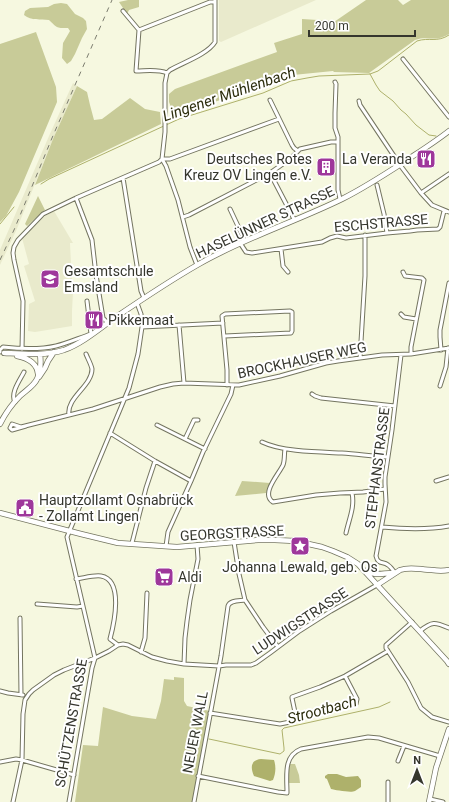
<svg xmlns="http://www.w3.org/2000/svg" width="449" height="802" viewBox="0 0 449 802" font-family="Roboto,sans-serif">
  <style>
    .built { fill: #e9eacc }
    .green { fill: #c8cb98 }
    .water { fill: #aeb16b }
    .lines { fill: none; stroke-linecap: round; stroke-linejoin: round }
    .stream { stroke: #aeb16b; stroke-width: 1 }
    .street-casing { stroke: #747560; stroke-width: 5 }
    .secondary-casing { stroke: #747560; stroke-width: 6 }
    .street { stroke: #fff; stroke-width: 3 }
    .secondary { stroke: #fff; stroke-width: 4.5 }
    .rail { stroke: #7b7c6e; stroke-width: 1; stroke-dasharray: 5 5; stroke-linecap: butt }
    .labels { text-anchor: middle; stroke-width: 4; stroke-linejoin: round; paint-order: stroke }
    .poi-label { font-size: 14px; fill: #35362d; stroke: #fff; text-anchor: start }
    .street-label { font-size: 14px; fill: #35362d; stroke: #fff }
    .water-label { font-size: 15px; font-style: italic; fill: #2e2f0f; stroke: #fff }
  </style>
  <rect width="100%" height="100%" fill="#f6f8e0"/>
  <path class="built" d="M219,0H316L221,42L219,41Z
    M73,83L77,86L53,139L16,231L0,265V250L49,136Z
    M54,211L73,243H70L71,264L73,292L72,311V326L35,332L28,331L29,304L35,301L24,266L29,264L22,238L45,216Z"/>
  <path class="green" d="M128,0H139V7L129,10L127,14L119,2Z
    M366,0H398L403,5L411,0H449V34C435,43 428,35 415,40L369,73L334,72L333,71L293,75L273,83L174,115L169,102V94L175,89L277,52L274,43L302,34V19L333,21L334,22Z
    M61,3L67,4L75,14L83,18L86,21L87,29L82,38L75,54L71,61L67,64L62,58L63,43L70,31L68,28C55,28 58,28 49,20C40,19 32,21 24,15L25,11L30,8L48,7L54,4Z
    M36,32L56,87L57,102L19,192L6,216L0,222V44Z
    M77,86L87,92L90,105L94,120L102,119L130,98L145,109L160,112L161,124L35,185L53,139Z
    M38,196L45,210L38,216L27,226L25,224Z
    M242,481L270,483L266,493L235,496Z
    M174,677L184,678V701L187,706L210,711L203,742L193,802H75L83,745L98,746L103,707L132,716L156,719L161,701L164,679L174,680Z
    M289,764H295L299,775L300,783H289Z"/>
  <path class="water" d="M261,759L274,760C276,766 276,773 273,780L270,781L254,776C250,767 251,760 261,759Z
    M328,774H337L346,777L358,776L361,780V787C359,788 357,790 355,791C351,793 335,790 331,789L327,779L325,778V776Z"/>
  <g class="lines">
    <path class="stream" d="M370,74L376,85L380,91L393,101L401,110L406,114L416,125L429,135L436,136
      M41,184L49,179L179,119L263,93L291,81L307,78L319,76L370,74L378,71L382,68L417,41C429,37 437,43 449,35
      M0,224L14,207
      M209,739L280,754L284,751V748L282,730L284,728L379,707L390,702"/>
    <g class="street-casing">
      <path id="street" d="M123,11L139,30L136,71C146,71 158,69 167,73
        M139,30L210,2H215
        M403,59L449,117
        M335,82L336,84L335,113V128L338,137V190L340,199
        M270,100L292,145L294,148L298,151
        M359,101L360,105L400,165L421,193L432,205L449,212
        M270,173L294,219
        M123,178L141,291L144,298
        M377,185L384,214L387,233
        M421,193L449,174
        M76,198L92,240L96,275L103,318L108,323
        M230,209L245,241
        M183,217L189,215L270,173L290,159L300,149L331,142H338
        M240,243L246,252L252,253L322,242L330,238L337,236L346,238L387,233L410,231L417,230L438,229L440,227L444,211
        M281,249L283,266L288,272
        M197,265L190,247L178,200L166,166L162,159L165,132V83L167,73L170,70C182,63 208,54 215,42V0
        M403,272L405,276L422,278L424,280L411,347V354
        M401,314L404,317L416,319
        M179,325L184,383
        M142,327L223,323
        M225,336L291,333L292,331V312L290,311L225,314L222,316L227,370V385
        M22,349L23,301L14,260L13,253L14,247L18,240L43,214L76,198L159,162L162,159H170L279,119
        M441,350L440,337V330L449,283
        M0,352V350L3,347C21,349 39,350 56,346C68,343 79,338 91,334L87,301
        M360,358L365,276V235
        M440,386L446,367L448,348
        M312,394L315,396L321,398L395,406
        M15,402C10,393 20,380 24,372
        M69,415C66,398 92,386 92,369C91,364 88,359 86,354
        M157,425L205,449
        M26,426L12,430L10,428L12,424L21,427L93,409L160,387L173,384L184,383L239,385L280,376L326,363L338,361L382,355L411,354L449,348
        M110,433L155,461L191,481
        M185,439L194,420H198
        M262,442C283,452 318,452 342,453C357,454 372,456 388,457
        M285,449C284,454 285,460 283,465C279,474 260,494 273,502L316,495L340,493L363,492L385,489
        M436,481L449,477
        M382,527C404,529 427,530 449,526
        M346,533C349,519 355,507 352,493
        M234,542L239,574L245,600L263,627L278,647
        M132,543L146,488L155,461
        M166,546L168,532L191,481L203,452L231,394L233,385
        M395,573C393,570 391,567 388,565C383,561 378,565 376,556L386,502L385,484V477L392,430L401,355
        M76,579C84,578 93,575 101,576C124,580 114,624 110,639L118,645
        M37,604L77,607L83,606
        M20,618L21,695
        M420,631C432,621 435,622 449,628
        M388,651L408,682L421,708L432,717L449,722
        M141,652L145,638L147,593
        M184,664L185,638L187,621L190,600L198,559L197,545
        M345,676L357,699L356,704
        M0,691L8,693L23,695
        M210,713L280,724L295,721L296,717L292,698V697L320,687L345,676L388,651L386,648V645L412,622
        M398,761L404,746
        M0,762L16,759L22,760L74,775
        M198,776L278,792L287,793C287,776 283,756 301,749L368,737L379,738L440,756
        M388,782V802
        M430,799L443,802
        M13,802L22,760L23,714L25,700L29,694L33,690L54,675L64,670L95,658L109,651L118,645L123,644L128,645L152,657L167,661L184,664L219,666L226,665H251L256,663L270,653L298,632L331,611L377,585
        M69,802L92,668L95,658L67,537L129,388L138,354L142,327L141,314L137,303
        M194,802L221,656L228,606C230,600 239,601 245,600"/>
    </g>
    <g class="secondary-casing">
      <path id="secondary" d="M4,353C24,354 45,356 64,350C81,344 98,330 113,319C141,300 169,281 199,264C244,238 295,222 342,199C364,188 384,175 404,162C419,152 435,142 449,131
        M17,356C27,358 37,362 38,374
        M39,377L45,368L48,361L54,352
        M0,424C5,414 12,404 20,396C25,391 34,386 37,379C41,371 41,362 40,354
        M0,513L81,534L118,543L177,547L258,540H275L295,541L322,547L333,551L347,557L358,564L447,661L449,664
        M367,571C375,577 386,572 395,573
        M377,585L400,570C411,566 421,570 432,570C438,571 444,571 449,570
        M429,802L436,768L449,729"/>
    </g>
    <use href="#street" class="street"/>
    <use href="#secondary" class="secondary"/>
    <path class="rail" d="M0,260L14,230L52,138L112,0"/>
  </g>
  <defs>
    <g id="restaurant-square" transform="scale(1)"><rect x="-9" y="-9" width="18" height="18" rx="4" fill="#9e379b" stroke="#fff"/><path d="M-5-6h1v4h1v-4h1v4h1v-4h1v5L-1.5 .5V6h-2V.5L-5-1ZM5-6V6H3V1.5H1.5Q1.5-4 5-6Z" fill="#fff"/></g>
    <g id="building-square" transform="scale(1)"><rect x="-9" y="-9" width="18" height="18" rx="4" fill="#9e379b" stroke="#fff"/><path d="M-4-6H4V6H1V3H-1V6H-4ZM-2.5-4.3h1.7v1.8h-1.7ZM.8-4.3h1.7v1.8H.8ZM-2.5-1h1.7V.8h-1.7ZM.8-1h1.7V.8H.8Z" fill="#fff"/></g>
    <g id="school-square" transform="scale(1)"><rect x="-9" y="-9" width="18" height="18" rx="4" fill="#9e379b" stroke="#fff"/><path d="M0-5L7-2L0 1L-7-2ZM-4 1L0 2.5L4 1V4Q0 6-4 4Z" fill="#fff"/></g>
    <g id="civic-square" transform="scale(1)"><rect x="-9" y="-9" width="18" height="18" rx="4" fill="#9e379b" stroke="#fff"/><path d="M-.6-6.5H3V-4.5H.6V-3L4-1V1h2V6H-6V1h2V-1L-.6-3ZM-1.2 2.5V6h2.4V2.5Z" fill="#fff"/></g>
    <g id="sight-square" transform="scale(1)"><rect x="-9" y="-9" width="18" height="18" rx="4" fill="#9e379b" stroke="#fff"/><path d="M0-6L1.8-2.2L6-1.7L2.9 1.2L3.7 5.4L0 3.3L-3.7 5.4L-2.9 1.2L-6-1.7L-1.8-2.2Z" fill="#fff"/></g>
    <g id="supermarket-square" transform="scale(1)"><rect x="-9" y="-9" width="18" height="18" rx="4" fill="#9e379b" stroke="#fff"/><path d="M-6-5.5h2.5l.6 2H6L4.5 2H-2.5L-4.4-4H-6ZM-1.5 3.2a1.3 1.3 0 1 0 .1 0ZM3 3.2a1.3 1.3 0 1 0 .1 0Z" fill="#fff"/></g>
  </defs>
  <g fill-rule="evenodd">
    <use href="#restaurant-square" x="426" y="159"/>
    <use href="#building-square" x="326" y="167"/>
    <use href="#school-square" x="50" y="279"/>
    <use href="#restaurant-square" x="94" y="320"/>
    <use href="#civic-square" x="25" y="508"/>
    <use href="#sight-square" x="300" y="546"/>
    <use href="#supermarket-square" x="164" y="577"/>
  </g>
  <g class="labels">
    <g class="poi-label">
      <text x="312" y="164" text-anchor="end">Deutsches Rotes<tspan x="312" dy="16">Kreuz OV Lingen e.V.</tspan></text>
      <text x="412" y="164" text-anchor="end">La Veranda</text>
      <text x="64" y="276">Gesamtschule<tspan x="64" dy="16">Emsland</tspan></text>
      <text x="108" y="325">Pikkemaat</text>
      <text x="39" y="505">Hauptzollamt Osnabrück<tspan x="39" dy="16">- Zollamt Lingen</tspan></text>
      <text x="300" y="572" text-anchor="middle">Johanna Lewald, geb. Os</text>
      <text x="178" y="582">Aldi</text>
    </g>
    <g class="street-label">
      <text transform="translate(265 222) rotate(-25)" y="5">HASELÜNNER STRASSE</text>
      <text transform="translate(381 223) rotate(-5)" y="5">ESCHSTRASSE</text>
      <text transform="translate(302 360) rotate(-12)" y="5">BROCKHAUSER WEG</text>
      <text transform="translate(377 468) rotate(-83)" y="5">STEPHANSTRASSE</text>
      <text transform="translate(232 533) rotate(-3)" y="5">GEORGSTRASSE</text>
      <text transform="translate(300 621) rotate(-33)" y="5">LUDWIGSTRASSE</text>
      <text transform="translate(71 723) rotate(-80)" y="5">SCHÜTZENSTRASSE</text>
      <text transform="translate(195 732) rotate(-79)" y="5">NEUER WALL</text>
    </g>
    <g class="water-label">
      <text transform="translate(229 94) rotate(-19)" y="5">Lingener Mühlenbach</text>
      <text transform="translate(322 710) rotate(-15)" y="5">Strootbach</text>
    </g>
  </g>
  <g transform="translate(417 770)" stroke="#ffffff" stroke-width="3" paint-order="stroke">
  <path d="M0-3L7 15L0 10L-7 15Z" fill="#35362d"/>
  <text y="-6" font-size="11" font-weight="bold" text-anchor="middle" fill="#35362d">N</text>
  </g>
  <path d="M309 30v6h106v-6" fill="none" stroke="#35362d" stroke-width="2"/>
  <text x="315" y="30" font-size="12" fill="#35362d" stroke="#ffffff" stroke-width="3" paint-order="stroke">200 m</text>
</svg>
